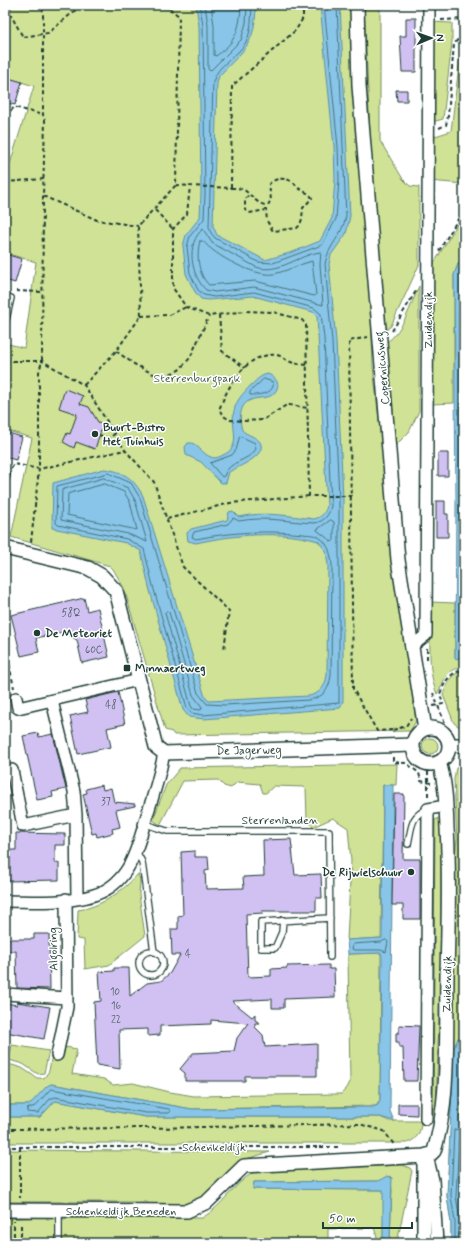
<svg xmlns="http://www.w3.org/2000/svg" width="469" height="1248" viewBox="0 0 469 1248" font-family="Mynerve,sans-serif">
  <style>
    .green { fill: #d0e296; stroke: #789065 }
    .water { fill: #88c5e8; stroke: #5e8fa0 }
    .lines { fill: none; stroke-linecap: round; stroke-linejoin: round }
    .shore { stroke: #49737c; stroke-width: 1 }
    .building { fill: #d1c1f3; stroke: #1f3d34 }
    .service-casing { stroke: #1f3d34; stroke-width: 8 }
    .minor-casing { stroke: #1f3d34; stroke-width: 14 }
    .tertiary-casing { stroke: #1f3d34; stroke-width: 16 }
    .path { stroke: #1f3d34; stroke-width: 2; stroke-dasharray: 4 3; stroke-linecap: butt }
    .service { stroke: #fff; stroke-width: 5.5 }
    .minor { stroke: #fff; stroke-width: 11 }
    .tertiary { stroke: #fff; stroke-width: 13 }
    .poi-dot { fill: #1f3d34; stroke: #fff; stroke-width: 1.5 }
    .labels { text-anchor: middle; stroke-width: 3; stroke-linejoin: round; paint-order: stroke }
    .number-label { font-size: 10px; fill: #4c5e64 }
    .street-label { font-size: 12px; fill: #1f3d34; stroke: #fff }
    .park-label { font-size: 12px; fill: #425e48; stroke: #fff }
    .poi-label { font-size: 12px; font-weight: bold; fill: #1f3d34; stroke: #fff; text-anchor: start }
  </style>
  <rect width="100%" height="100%" fill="#fff"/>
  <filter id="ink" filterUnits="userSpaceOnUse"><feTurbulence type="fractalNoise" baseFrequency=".025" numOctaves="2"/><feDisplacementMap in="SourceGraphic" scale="8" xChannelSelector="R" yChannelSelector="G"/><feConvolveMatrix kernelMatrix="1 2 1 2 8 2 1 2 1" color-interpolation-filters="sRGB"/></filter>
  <g filter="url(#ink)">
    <path class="green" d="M5,5H360L373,366L385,476L416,721L410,731L174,735L172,732L165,730L124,588L113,569L110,566L11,537L32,438L5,430V343L24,348L36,262L5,253V166L9,167L34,86L5,77Z
      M364,5H380V141L403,179L410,186L419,187V265L391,326L385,331L370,136Z
      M430,22L452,23V42L443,119L429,123Z
      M463,50L464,184L429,181V138L451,131L460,57Z
      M462,216H464V262L458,264L454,275V403L432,404L433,265Z
      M464,270V668C445,667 445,682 437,694C426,669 431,630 431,602L455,603V657L460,656L461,279Z
      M419,286V411L409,432L396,445L386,343C404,330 410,306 419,286Z
      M462,669H464V727L458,726L454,723L443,695C447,685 449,674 461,672Z
      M422 746a8 8 0 1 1 16 0a8 8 0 1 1-16 0Z
      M397,764L396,785H383L381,938L347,940L351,861L348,828L333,818L313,827L307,819L306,789L304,787L274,786L266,793H263L260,784L237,782L231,788L224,786L218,780L183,781L160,825L153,820L166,785L180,768Z
      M464,764V988L461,997L464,1003V1035C456,1040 454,1047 453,1056H464V1243H451V1223L447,1196L451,1117L454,938L453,874L457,839L454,779L456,768Z
      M439,818L441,820V957L435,1136L433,1140L435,820Z
      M138,874L140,880L139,894L145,936L109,965L85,969L84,940L77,939L78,910C101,907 123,891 138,874Z
      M381,953L380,1100L376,1106L192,1109L51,1084L29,1105H5V1063L22,1068L37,1078H44L49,1071L52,1054L63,1056L65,1047L77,1049L72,1074L104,1079L113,1085L133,1083L170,1092L194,1096L341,1094L347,1088L350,1082L348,954Z
      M12,1045L49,1051L44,1073L38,1074L23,1064L9,1060Z
      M55,1101L146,1117H380L389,1121H421C421,1132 418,1139 407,1143H5V1117H40Z
      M5,1150L270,1152L246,1159L225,1175L212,1190L193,1205L150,1206L147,1202H5Z
      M402,1165L410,1168L412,1171L398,1238L390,1240L392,1190L390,1176L378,1181L254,1182L253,1189L384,1190L383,1240H378L374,1228L328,1229V1241H310L309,1243H5V1218L6,1219L45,1217L47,1219H67L68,1218H202C223,1206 233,1184 254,1172Z"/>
    <path class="water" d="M196,5H256C255,46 245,48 219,76L217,83L213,226L217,235L265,260L293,252L320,241L332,218L335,179L334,147L320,5H340L350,216L346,234L331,255L329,264L336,341L343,498V701L340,708L204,719L189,717L183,710L149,587L141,551L126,543L52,528L53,483L104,469C124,471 134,479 143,496L205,697L209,701L309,696C321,693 325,687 327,675L328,565L326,551L318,541C281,530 232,535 196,543L188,541L187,533L191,529L227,520L229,512L233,511L239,517C263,511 290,516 314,519C322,517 325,513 327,506L317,316L313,312L253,296L208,300L201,299L195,292L186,274L183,246L186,235L200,217L201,193L199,26Z
      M464,262L461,280L460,656L458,659L455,658L456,503L454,275L458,264Z
      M268,374C278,378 282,387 272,395C267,399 257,397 251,400C239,404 239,420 242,430C246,435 256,436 260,442C268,456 237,467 229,472L226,483H221L201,462L186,455L185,447L188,443H192C199,446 204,455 211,457C215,459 219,457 223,455C243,447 230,427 234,411C236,400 243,394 250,386C256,381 260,375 268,374Z
      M383,785H393L390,1111L394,1121L380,1117H146L55,1101L40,1117H5V1105H29L47,1086L51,1084L192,1109L373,1107L378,1105L380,1100L382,956L381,953L348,954L347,940L382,938Z
      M464,1035L459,1125L464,1130V1243H451V1223L447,1196L454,1048L458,1038Z
      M387,1176L392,1178L390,1240H383V1190L253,1189L254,1182L378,1181Z"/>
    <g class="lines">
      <path class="shore" d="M200,5L203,26L205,194L204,219L190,236L187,247L190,273L198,290L204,295L214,297L254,292L314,308L321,314L324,338L331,506C329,515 325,521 315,523C289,522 265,516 239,521L233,518L228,524L194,532L192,537L196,539C231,532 267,530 303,534C308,535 316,534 320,538C329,544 331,555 332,565L331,675C329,690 324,697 309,700L225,705L207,704L198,693L140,498L131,483L108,473L57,486L56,523L58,525L127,539L144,549L153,586L187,708L191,713L203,715L339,703V499L332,342L325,264C328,245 342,237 346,216L337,5
        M205,5L208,25V69L210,71L241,40L246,23L247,5
        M211,5L214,25V55L216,56C236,42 240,29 241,5
        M252,5C251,17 252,30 246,42C238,57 217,64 213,82L209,227L211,233L215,238L258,262L273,263L322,245L336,219L339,180L338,147L324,5
        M203,229L212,243L256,267C279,275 299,254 321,252L320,264L323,305L254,287L215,292L206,290C191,276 185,243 203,229Z
        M200,241H203C215,256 255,277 274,274C287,271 300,264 312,261L316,295L314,296L255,281L209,285C198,275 196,255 200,241Z
        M264,379L273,382C275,394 259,395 250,395V392Z
        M240,436L255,443L256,449C248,462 229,460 224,476L222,477L210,463L232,455L236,450Z
        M104,478L128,488L135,500L147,542L128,534L61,520L62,490Z
        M105,484L124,492L130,502L137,530L67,515L68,494Z
        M331,520L334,522V540L332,542L317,530Z
        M167,611L169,612L193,695L202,707L201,710L193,709L191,706L165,613Z
        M386,940L388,942L386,952L381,950H354L352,949L353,944L381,942Z
        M51,1089L169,1109L171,1111L169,1113H146L55,1097L50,1099L38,1113L27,1112V1109L35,1106Z
        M464,1153L462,1195L464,1207
        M455,1243V1222L451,1196L454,1130L457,1129L464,1133
        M460,1243V1221L456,1196L459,1139L464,1138"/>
    </g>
    <path class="building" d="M406,18H416V72H402L400,36H406Z
      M5,77L22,82L15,105L5,102Z
      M396,90H407V101H397Z
      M5,254L22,259L15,283L5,280Z
      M65,389L83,396L80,404L89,407L98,422L103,424L95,449L76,442L74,448L63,442L67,433L70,434L77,414L59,408Z
      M5,432L22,437L16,460L5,457Z
      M438,453H448V476H438Z
      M436,501H445V514H448V537H436Z
      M84,598L87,611L98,608L109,657L82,663L77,640L63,632L36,638L39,652L21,656L11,615Z
      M118,692L125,724L107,728L111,747L78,754L70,716L88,712L85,700Z
      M38,733L39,737L53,734L66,789L52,792L53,797L37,800L23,736Z
      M102,785L103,790L111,788L114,802L135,804V806L116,810L120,827L112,829L113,833L97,837L96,833L92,834L83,794L87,793L86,789Z
      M394,794H404L403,859H420V919H403V905H392Z
      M16,833L65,834V845H55V863H59V880L5,881V850H16Z
      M291,839L295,875L321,874L322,898H316V911H262L263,913L246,914L248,977L271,976V969L287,968V966L329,965V969H334L335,997L284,999V1008H272V999L232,1001L252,1017L255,1014V1020L260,1023H255V1027L263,1035L265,1047L317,1044V1076H245V1081H185V1073L180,1069L193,1053L234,1051L237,1038L248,1023L211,1020V1024L160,1026V1035L148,1036V1029L119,1030L120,1069L97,1065L94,1002L101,1001L99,972L114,971V968H129L130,996L147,983L161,981L170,973L180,955H172L171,929H178V916L183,915L181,852L195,851V857H208L209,870L205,871L206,889L244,888L243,877L264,876L263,840Z
      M34,934H49L50,989L17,988L16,951H5V939H34Z
      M17,1002L50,1007L44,1039L5,1032V1003L17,1005Z
      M399,1025L419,1026L417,1081H404L403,1047H399V1042H396V1033H399Z
      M398,1104H417V1115L398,1114Z"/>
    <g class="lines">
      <g class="service-casing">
        <path id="service" d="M5,116V122
          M5,296L11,298L5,324
          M5,475H7L5,482
          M145,824L167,831H329L330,957
          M408,844C412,827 410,816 428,809
          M137,853L142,862L154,952
          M283,920L282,932L275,948H261V922L330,918
          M139 963a12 12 0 1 1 24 0a12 12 0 1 1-24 0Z
          M59,1211V1243"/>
      </g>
      <g class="minor-casing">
        <path id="minor" d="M411,647L426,635L429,5
          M16,698L18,708L139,680
          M52,701L74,791L76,815L77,899
          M5,772L12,770L23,826L76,815
          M5,901C33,901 66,904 94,895C131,883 137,848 147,815C154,794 160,774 164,753
          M5,994L67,998
          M57,1055L67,1007L66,899
          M426,1119L428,809L446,806
          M427,1156L433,1180L437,1243"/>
      </g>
      <g class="tertiary-casing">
        <path id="tertiary" d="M357,5L359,86L398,560L425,729
          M5,548L88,568L102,576L116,591L156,747L164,753L413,745
          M413 746a18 18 0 1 1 36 0a18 18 0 1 1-36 0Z
          M449,745H464
          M5,1210L187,1211L207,1202L244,1166L424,1156L431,1154L434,1151C450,1100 446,1031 447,976C448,927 450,877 447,828C446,806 446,784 439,762
          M424,1243V1156"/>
      </g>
      <path class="path" d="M303,5V18L296,30L232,86L231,188L190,186L187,214L173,229V288L186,307L209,316L245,311L273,312L302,320L306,325L309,496H352
        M8,10L15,5
        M5,11L8,10L23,37L48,33L82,5
        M441,20L464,19
        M11,111L14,107L43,115
        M439,128L446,125L448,116L454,44L460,37H464
        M5,182L44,179
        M176,185L190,186
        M231,188C236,188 240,188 244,190C252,195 258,206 268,205L271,200L269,184C275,178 285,177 293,182C295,184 297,187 300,189C304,192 310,193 312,198L303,208L302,219L300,225L297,228L273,231L267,221L266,210L249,213L245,210V200L249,194
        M43,196L97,220L138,226
        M155,210L173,229
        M439,251L464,209
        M16,291L42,292
        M219,315L222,351L245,368
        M141,316L169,315L186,307
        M392,331L416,291
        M368,337L349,341L353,689L377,731L393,730V733
        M116,351L134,364L161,378L179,370L190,358L209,316
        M5,361H42L84,385L125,450L154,482L183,567L229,611L224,650
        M307,365C301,364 296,364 291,362C286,361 282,356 277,355C246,352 228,386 219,410L225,417L230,420L243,421L263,420L285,406L289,405L308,408
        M84,385L116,351L141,316L138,226L176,185L179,16L165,5
        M99,435L108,438L115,434
        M11,469L14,464L39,469L125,450
        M167,519L230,503L309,496
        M31,542L39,469V372L42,361L43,196L45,120L43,115V5
        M5,644L14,688
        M427,648V659
        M433,693L444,721L442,732
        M433,706L443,704L440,694C445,681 450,672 464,670
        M393,730L406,726L411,718
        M393,757V762L406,763L419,773L421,781L431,783
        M428,771V799
        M5,1129L152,1128L359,1124L384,1131L395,1146
        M5,1147H338
        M20,1147V1198
        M231,1147L237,1156
        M14,1243V1221
        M21,1243V1222"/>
      <use href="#service" class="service"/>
      <use href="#minor" class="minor"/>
      <use href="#tertiary" class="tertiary"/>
    </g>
  </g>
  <g class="poi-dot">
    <circle cx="95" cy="434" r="4"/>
    <circle cx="37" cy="633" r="4"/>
    <rect x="123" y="664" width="8" height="8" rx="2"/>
    <circle cx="411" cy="872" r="4"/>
  </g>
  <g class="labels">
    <g class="number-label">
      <text x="71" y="616">58Q</text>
      <text x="94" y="653">60C</text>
      <text x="111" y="708">48</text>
      <text x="106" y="805">37</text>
      <text x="188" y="957">4</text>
      <text x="115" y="995">10</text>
      <text x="116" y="1009">16</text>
      <text x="116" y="1023">22</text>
    </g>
    <g class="street-label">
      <text transform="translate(428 320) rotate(-90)" y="4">Zuidendijk</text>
      <text transform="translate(382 368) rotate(-95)" y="4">Copernicusweg</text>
      <text transform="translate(249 750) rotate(-1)" y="4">De Jagerweg</text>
      <text x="280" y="824">Sterrenlanden</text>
      <text transform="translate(53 949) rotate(-91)" y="4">Algolring</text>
      <text transform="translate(447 984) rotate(-89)" y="4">Zuidendijk</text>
      <text x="214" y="1151">Schenkeldijk</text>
      <text x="121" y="1215">Schenkeldijk Beneden</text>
    </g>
    <g class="park-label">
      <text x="197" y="382">Sterrenburgpark</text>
    </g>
    <g class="poi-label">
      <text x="103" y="431">Buurt-Bistro<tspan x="103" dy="14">Het Tuinhuis</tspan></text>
      <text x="45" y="637">De Meteoriet</text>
      <text x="135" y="672">Minnaertweg</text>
      <text x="403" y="876" text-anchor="end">De Rijwielschuur</text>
    </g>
  </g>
  <rect width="469" height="1248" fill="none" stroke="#fff" stroke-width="20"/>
  <rect x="10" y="10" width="449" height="1228" fill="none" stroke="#1f3d34" stroke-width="1.5" filter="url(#ink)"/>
  <g transform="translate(431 38) rotate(88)" stroke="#ffffff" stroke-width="3" paint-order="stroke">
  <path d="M0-3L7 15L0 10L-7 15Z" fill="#1f3d34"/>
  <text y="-6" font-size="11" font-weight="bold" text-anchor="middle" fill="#1f3d34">N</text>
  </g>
  <path d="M323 1222v6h89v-6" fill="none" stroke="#1f3d34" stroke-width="2"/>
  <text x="329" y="1222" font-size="12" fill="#1f3d34" stroke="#ffffff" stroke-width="3" paint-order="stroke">50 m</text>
</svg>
